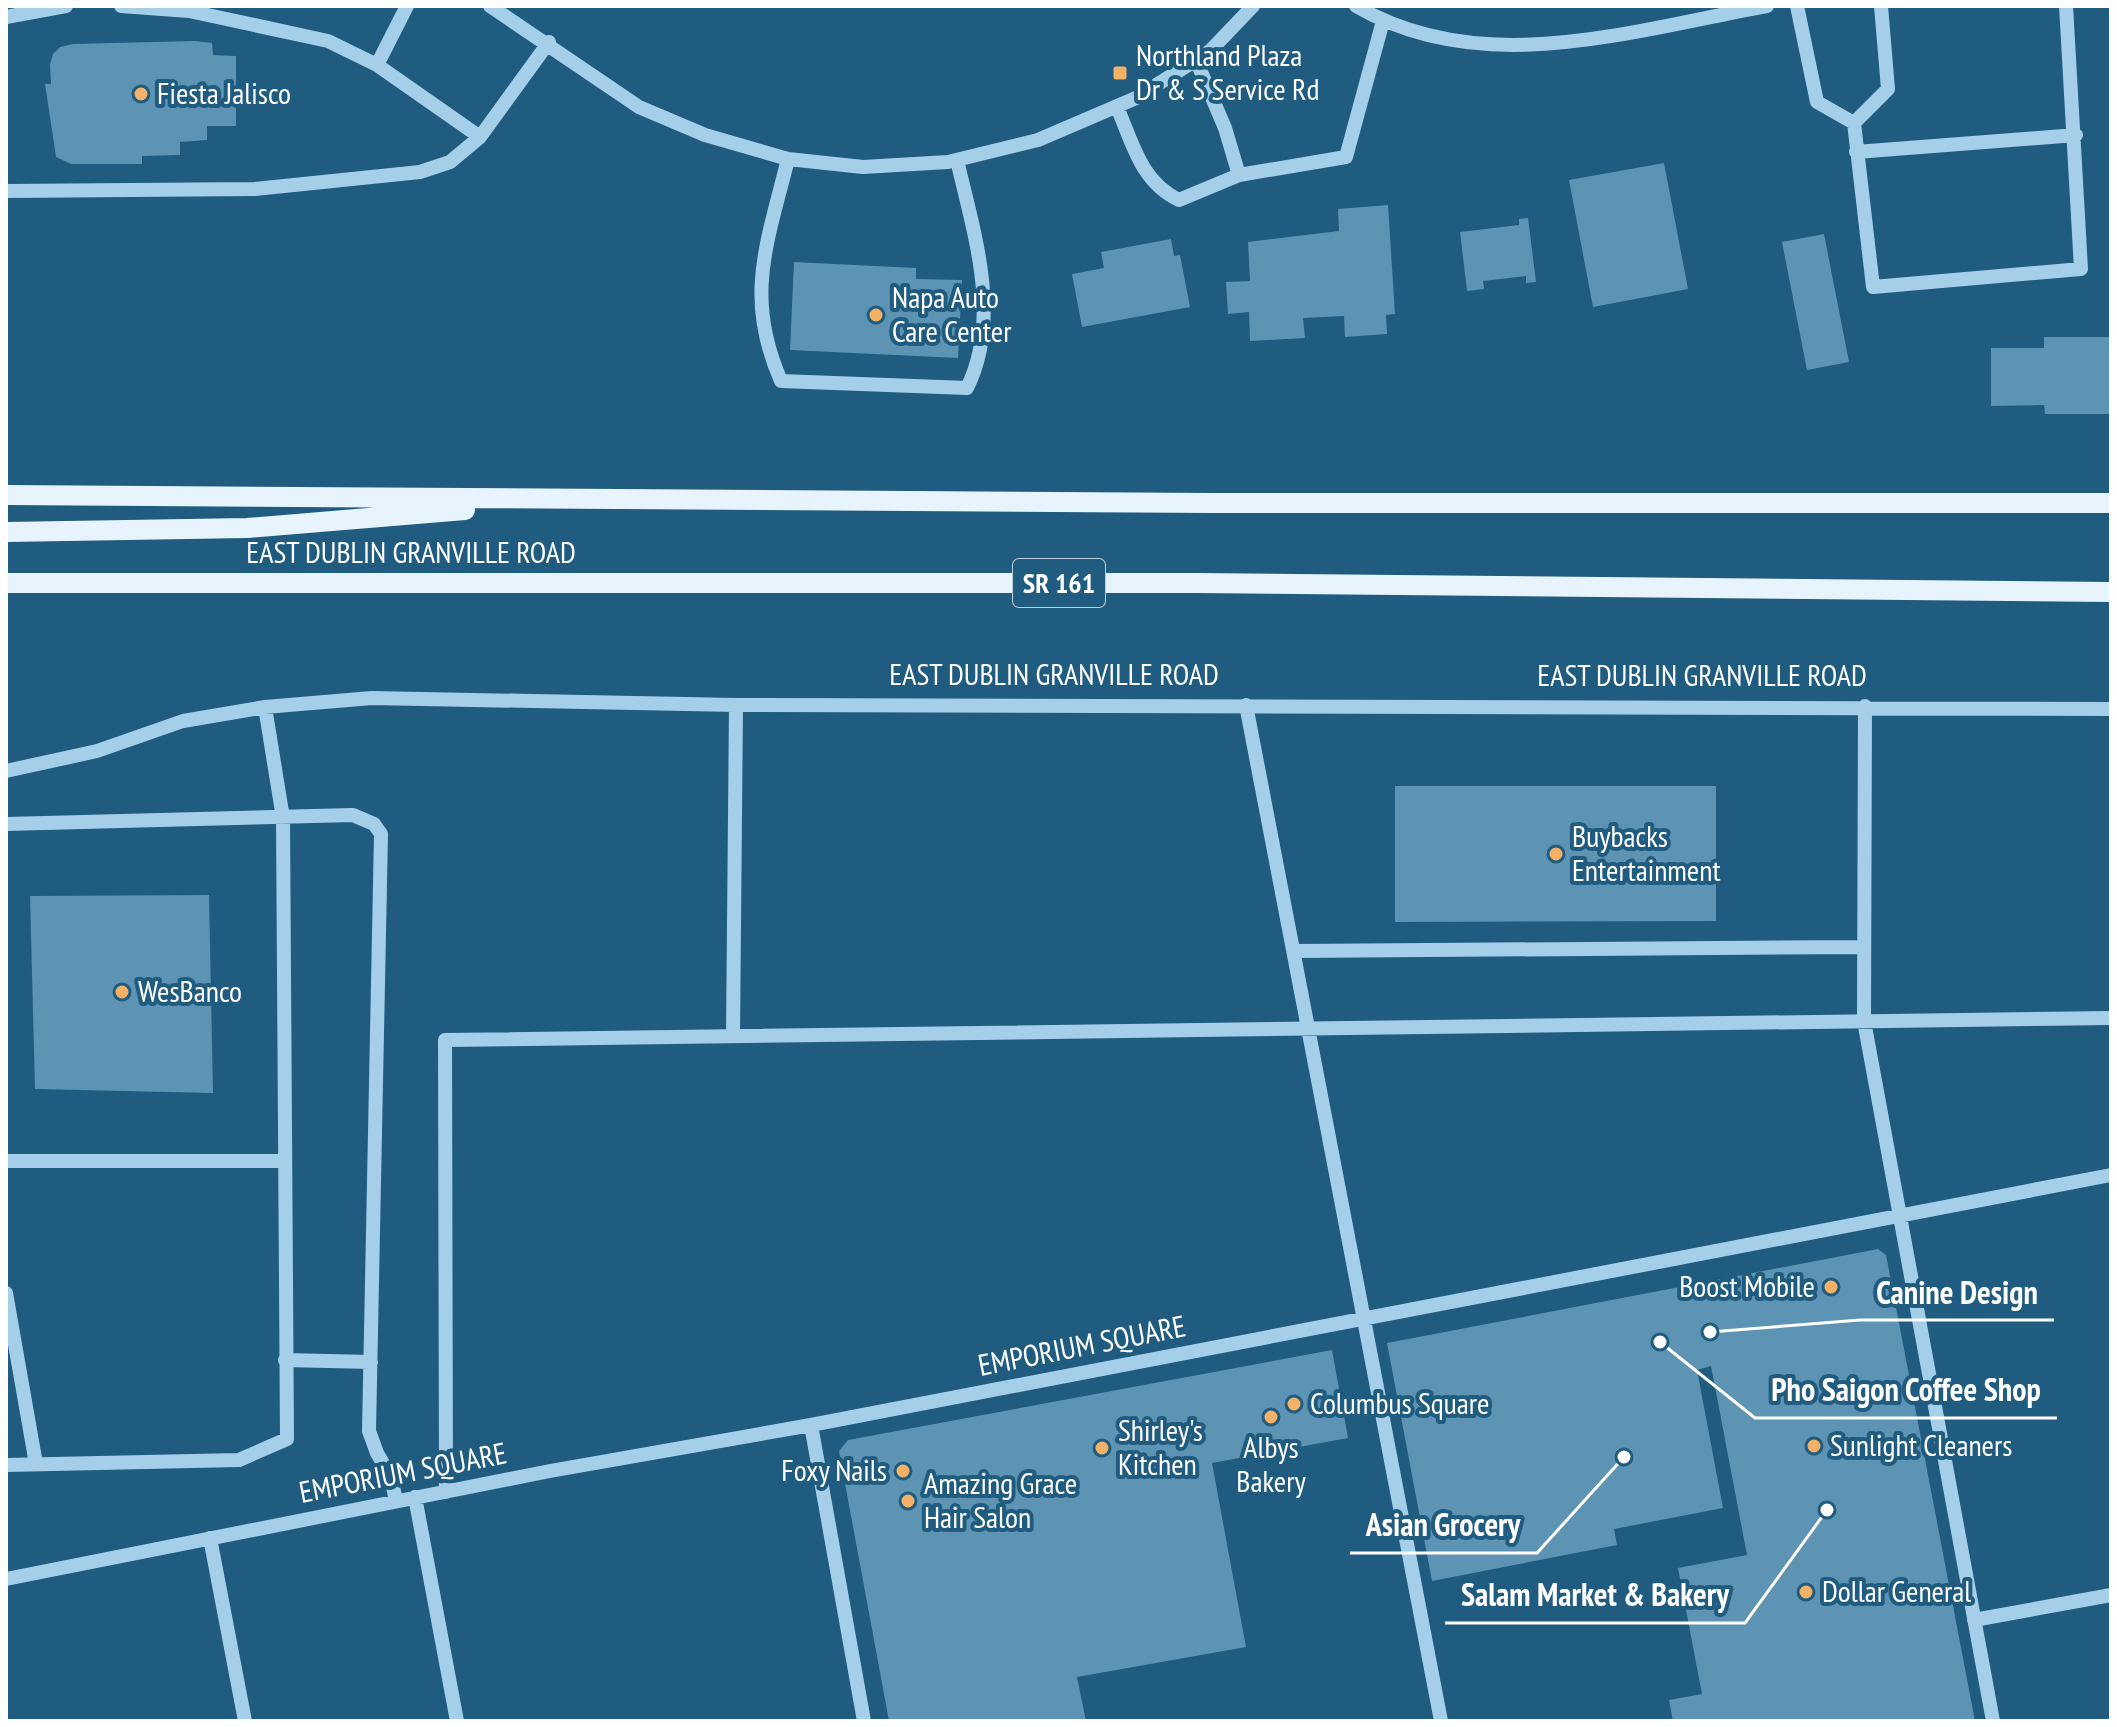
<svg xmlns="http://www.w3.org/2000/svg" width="2117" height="1727" viewBox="0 0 2117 1727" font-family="'PT Sans Narrow',sans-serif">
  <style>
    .building { fill: #5d93b3 }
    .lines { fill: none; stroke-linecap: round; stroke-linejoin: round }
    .minor { stroke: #a5cfe8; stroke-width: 14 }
    .major { stroke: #e7f4fe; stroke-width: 20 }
    .poi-dot { fill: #f5b266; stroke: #205b80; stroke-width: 3 }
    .labels { text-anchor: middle; stroke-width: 8; stroke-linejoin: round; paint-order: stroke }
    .shield { fill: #205b80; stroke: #bcced9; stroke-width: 2 }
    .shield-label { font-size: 28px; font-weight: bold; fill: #fff }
    .poi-label { font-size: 30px; fill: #fff; stroke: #205b80; text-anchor: start }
    .street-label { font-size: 30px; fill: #fff; stroke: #205b80 }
    .leader { fill: none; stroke: #fff; stroke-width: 3 }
    .callout-dot { fill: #fff; stroke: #205b80; stroke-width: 3 }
    .callout-label { font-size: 32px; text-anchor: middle; font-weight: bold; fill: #fff; stroke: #205b80; stroke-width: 8; stroke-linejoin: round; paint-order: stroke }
  </style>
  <rect width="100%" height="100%" fill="#205b80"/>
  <path class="building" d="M195,41L212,43L213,55L236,56V126H207V140L180,142V155L142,156V164H71L56,157L45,84H51L50,65L53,54L60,47L73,44Z
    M1664,163L1688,289L1593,307L1569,180Z
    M1388,205L1395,314L1386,315L1387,334L1345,337L1344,316L1303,318L1305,338L1250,341L1249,312L1228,314L1226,282L1250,281L1248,242L1339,231L1338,209Z
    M1528,218L1536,282L1526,283V276L1483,281L1484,289L1467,291L1460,232L1519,225V219Z
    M1824,234L1849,362L1807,370L1782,242Z
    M1171,239L1174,256L1180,255L1190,307L1082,327L1072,274L1104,268L1101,252Z
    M794,262L916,268V279L962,280L958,358L790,350Z
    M2044,337H2111V414H2045L2044,405L1991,406V348H2044Z
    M1395,786H1716V921L1395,922Z
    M209,895L213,1093L35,1089L30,896Z
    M1878,1249L1886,1255L1975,1721H1673L1669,1700L1702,1694L1678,1568L1747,1555L1711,1366L1697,1370L1723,1508L1614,1529L1617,1545L1432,1581L1387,1343Z
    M1332,1350L1348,1438L1212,1463L1246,1647L1077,1677L1086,1721H889L839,1451L848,1440Z"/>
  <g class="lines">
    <path class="minor" d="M121,6L189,11L328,41L377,65L407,6
      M490,6L639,107L705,135L788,159L863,167L948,162L1038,140L1136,98L1210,51L1253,6
      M1356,6C1482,80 1633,30 1767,6
      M1797,6L1817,102L1854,123L1888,89L1881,6
      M6,17L66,6
      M1196,60L1225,128L1239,175L1346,157L1383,21
      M377,65L480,137
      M1117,107C1133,144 1141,182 1179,200L1239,175
      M1854,123L1873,287L2081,269L2066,6
      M1856,152L2076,135
      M788,159C767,244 744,297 781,381L967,388C1002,317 974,234 957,160
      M6,191L255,189L420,172L450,162L480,137L549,42
      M1246,705L1441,1721
      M1865,706L1864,1021L1993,1721
      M6,771L97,751L183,721L265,707L372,698L736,705L2111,709
      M6,824L353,815L374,824L381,834L369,1431L377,1453L391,1477L396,1501
      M1294,951L1864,947
      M733,1035L736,705
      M6,1161H283
      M6,1293L36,1464
      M285,1360L371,1362
      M811,1425L864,1721
      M6,1465L239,1460L287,1439L283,818L265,707
      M446,1492L445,1040L2111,1018
      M415,1497L457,1721
      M210,1538L245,1721
      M6,1579L550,1471L811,1425L2111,1175
      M1974,1620L2111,1595"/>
    <path class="major" d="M6,495L1211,503H2111
      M6,532L247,528L465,510
      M6,583H1197L2111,592"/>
  </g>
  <g class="poi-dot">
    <rect x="1112" y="65" width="16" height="16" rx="4"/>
    <circle cx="141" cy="94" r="8"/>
    <circle cx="876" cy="315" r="8"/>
    <circle cx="1556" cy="854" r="8"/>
    <circle cx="122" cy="992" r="8"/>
    <circle cx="1831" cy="1287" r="8"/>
    <circle cx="1294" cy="1404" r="8"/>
    <circle cx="1271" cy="1417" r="8"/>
    <circle cx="1814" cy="1446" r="8"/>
    <circle cx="1102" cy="1448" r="8"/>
    <circle cx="903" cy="1471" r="8"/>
    <circle cx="908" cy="1501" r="8"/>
    <circle cx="1806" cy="1592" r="8"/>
  </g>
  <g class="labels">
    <rect class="shield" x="1013" y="559" width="92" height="48" rx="6"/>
    <g class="shield-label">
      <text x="1059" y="593">SR 161</text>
    </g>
    <g class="poi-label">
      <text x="1136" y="66">Northland Plaza<tspan x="1136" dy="34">Dr &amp; S Service Rd</tspan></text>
      <text x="157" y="104">Fiesta Jalisco</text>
      <text x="892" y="308">Napa Auto<tspan x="892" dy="34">Care Center</tspan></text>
      <text x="1572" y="847">Buybacks<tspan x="1572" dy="34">Entertainment</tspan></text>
      <text x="138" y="1002">WesBanco</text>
      <text x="1815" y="1297" text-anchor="end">Boost Mobile</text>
      <text x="1310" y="1414">Columbus Square</text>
      <text x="1118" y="1441">Shirley's<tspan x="1118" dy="34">Kitchen</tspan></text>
      <text x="1830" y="1456">Sunlight Cleaners</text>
      <text x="1271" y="1458" text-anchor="middle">Albys<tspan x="1271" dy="34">Bakery</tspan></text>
      <text x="887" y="1481" text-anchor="end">Foxy Nails</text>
      <text x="924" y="1494">Amazing Grace<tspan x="924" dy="34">Hair Salon</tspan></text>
      <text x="1822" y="1602">Dollar General</text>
    </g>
    <g class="street-label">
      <text x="411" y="563">EAST DUBLIN GRANVILLE ROAD</text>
      <text x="1054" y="685">EAST DUBLIN GRANVILLE ROAD</text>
      <text x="1702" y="686">EAST DUBLIN GRANVILLE ROAD</text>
      <text transform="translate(1082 1346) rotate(-11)" y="10">EMPORIUM SQUARE</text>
      <text transform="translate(403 1473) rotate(-11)" y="10">EMPORIUM SQUARE</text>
    </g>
  </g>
  <path class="leader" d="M1710 1332L1860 1320H2054M1660 1342L1755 1418H2057M1624 1457L1537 1553H1350M1827 1510L1745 1623H1445"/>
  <g class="callout-dot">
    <circle cx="1710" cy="1332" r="8"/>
    <circle cx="1660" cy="1342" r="8"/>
    <circle cx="1624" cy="1457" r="8"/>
    <circle cx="1827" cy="1510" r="8"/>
  </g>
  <g class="callout-label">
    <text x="1957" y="1304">Canine Design</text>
    <text x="1906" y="1401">Pho Saigon Coffee Shop</text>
    <text x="1443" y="1536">Asian Grocery</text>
    <text x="1595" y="1606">Salam Market &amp; Bakery</text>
  </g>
  <rect width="2117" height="1727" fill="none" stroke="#ffffff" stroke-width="16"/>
</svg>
